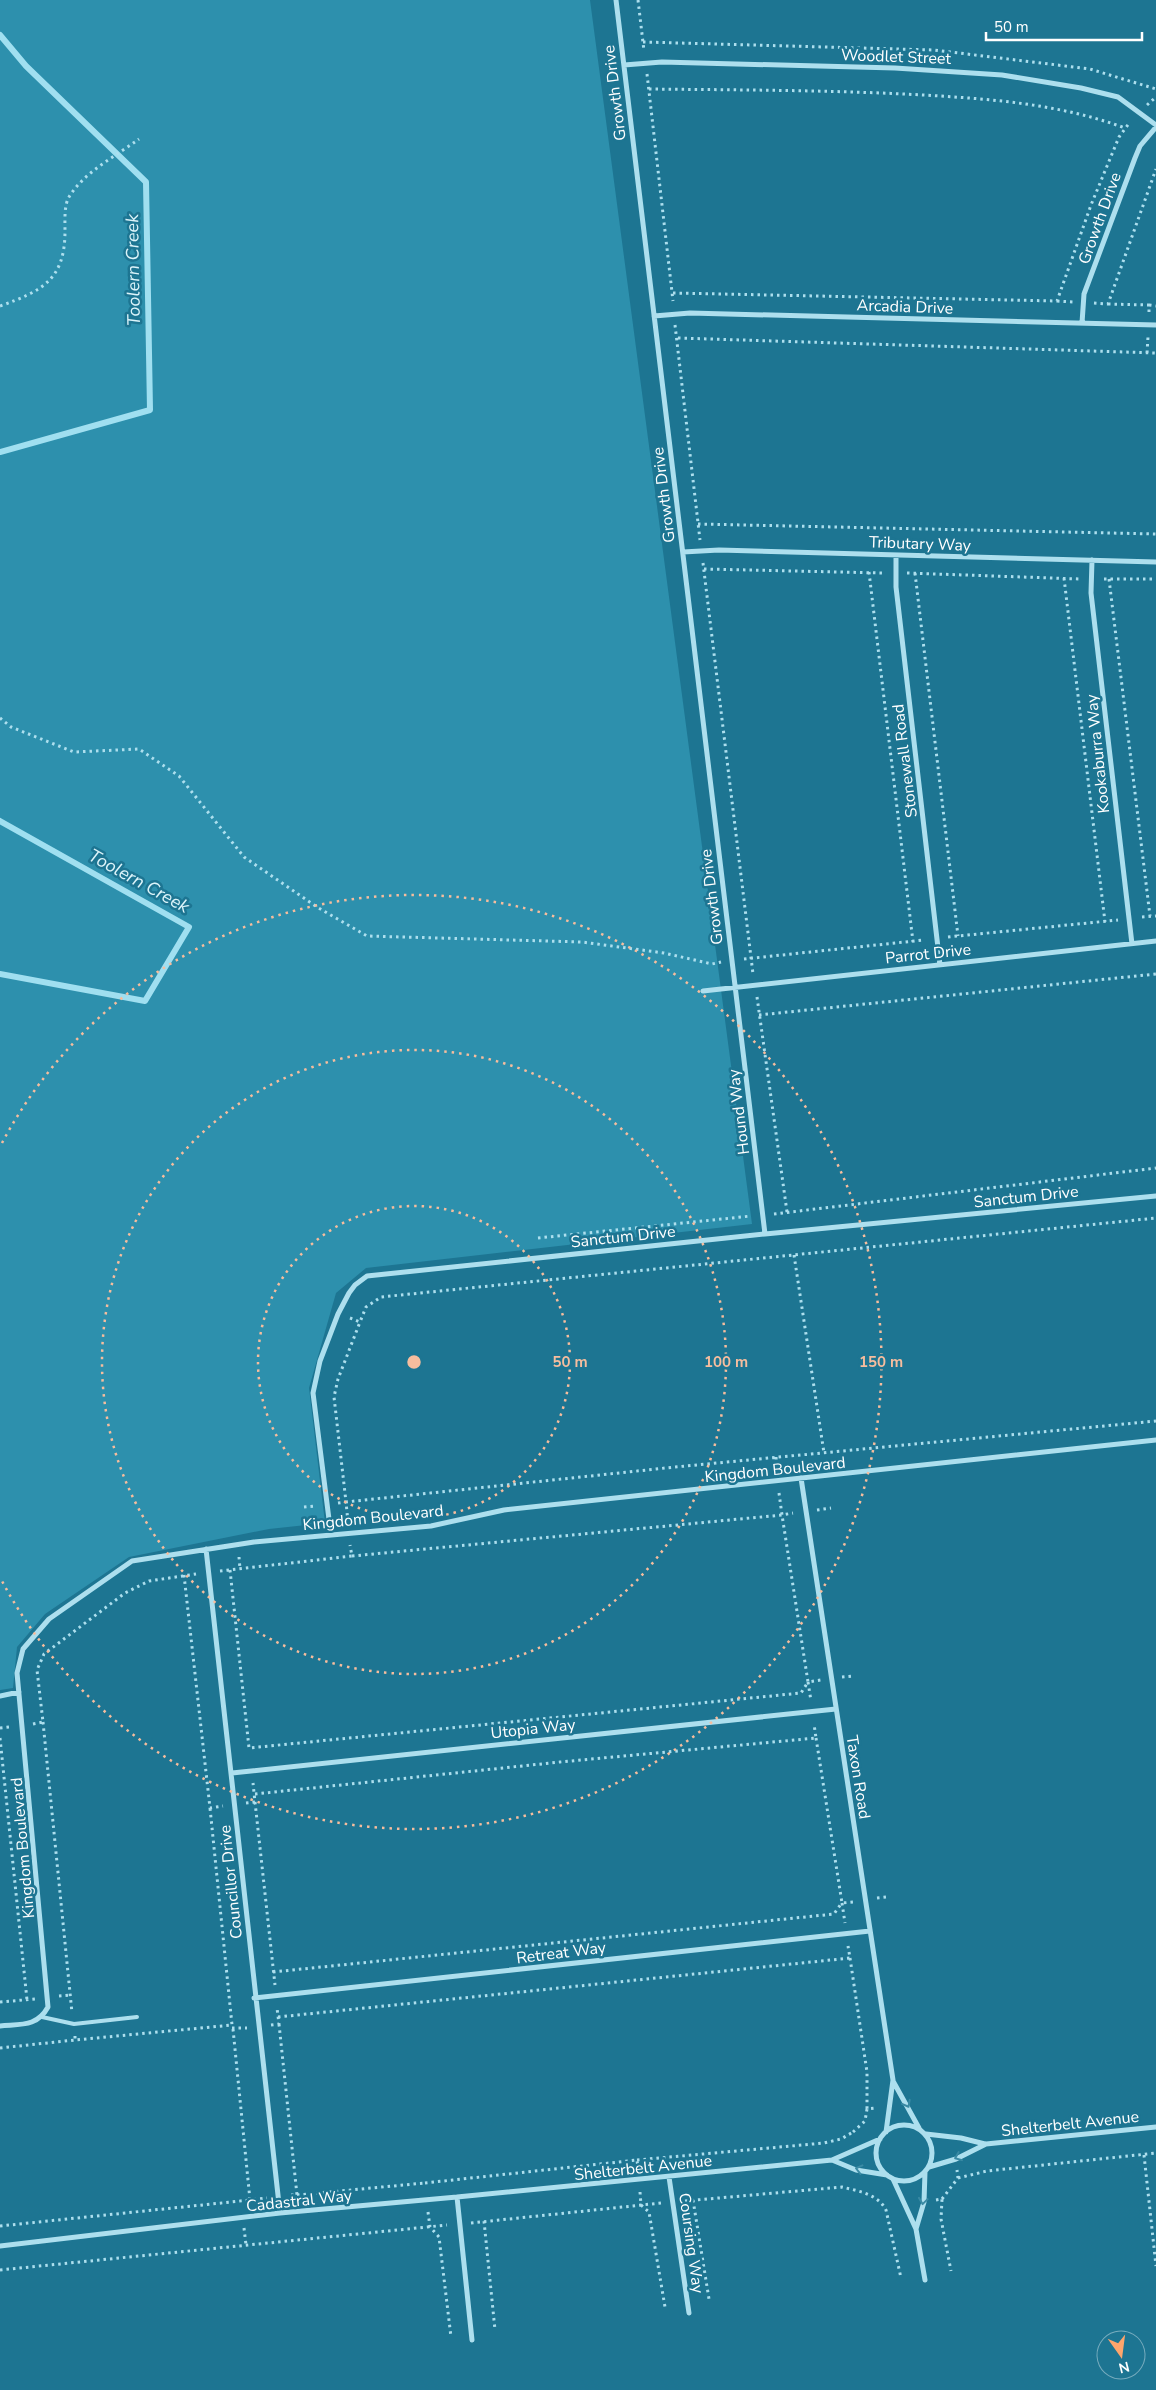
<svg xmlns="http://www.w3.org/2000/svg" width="1156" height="2390" viewBox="0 0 1156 2390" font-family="'Nunito Sans',sans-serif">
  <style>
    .green { fill: #2d90ad }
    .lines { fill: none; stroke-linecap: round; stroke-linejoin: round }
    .stream { stroke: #a0dff0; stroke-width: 6 }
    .path { stroke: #addfee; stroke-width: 3; stroke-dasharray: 2.5 4; stroke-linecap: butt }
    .service { stroke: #addfee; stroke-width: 4 }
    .minor { stroke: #addfee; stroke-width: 5 }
    .oneway { stroke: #3a8aa4 }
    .ring { fill: none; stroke: #f6bd9e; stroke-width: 2.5; stroke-dasharray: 2.5 5 }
    .labels { text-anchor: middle; stroke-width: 5; stroke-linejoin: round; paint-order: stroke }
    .street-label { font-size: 16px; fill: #fff; stroke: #1d7592 }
    .water-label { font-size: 18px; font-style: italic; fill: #dcf4fa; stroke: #1d7592 }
    .centre { fill: #f6bd9e; stroke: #1d7592; stroke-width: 2.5 }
    .ring-label { font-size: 15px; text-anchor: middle; font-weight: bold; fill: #f6bd9e; stroke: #1d7592; stroke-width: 5; stroke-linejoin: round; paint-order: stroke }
  </style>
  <rect width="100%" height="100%" fill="#1d7592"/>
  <path class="green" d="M0,0H590L752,1224L366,1268L336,1293L309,1388L325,1523L269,1529L129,1557L45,1614L17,1647L13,1688L0,1690Z"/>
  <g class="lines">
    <path class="stream" d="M0,35L26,66L146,182L150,410L0,452
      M0,821L189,927L145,1001L0,974"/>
    <path class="path" d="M638,0L644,51
      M643,42L934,50L1090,69L1156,89
      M647,74L673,301
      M649,89C741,90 832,90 923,95C992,99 1060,104 1125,128
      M1147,105L1156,97
      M673,293L1057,301L1091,205L1119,137L1130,122
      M1057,301L1073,302
      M1094,303L1108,304L1156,169
      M1108,304L1149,305V313
      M1149,305L1156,306
      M0,306C42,291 65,280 65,231C65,221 64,205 69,197C84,172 116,156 139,139
      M675,325L700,540
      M678,338L1156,353
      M1147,353L1148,337
      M698,524L1156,534
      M703,563L753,974
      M704,569L883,573
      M869,572L913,942
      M907,573L1080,579
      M915,573L958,936
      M1064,578L1105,922
      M1104,579H1156
      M1109,579L1150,916
      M0,718L11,727L74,752L139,749L179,776L244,857L317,907L367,936L582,942L664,953L712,964L721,962
      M1142,917L1156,916
      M948,937L1118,920
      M744,959L924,940
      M757,997L787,1212
      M759,1015L1156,974
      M774,1214L1156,1168
      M538,1238L751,1216
      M794,1255L824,1453
      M350,1318L360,1322L366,1307L381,1297L1156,1218
      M776,1457L777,1470
      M779,1493L782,1515L793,1513
      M338,1503L346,1502L334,1397L338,1379L360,1322
      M304,1507L315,1506
      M817,1510L831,1508
      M348,1522L346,1502L675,1467L1156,1421
      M352,1556L782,1515L808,1682L821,1680
      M239,1557L240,1569
      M230,1570L249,1748L801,1693L808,1682
      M220,1571L352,1556L350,1545
      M184,1575L210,1808L223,1806
      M842,1677L853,1676
      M808,1682L811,1701
      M43,1722L72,2013
      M33,1724L43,1722L37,1670L44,1654L125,1593L149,1581L196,1574
      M0,1728L10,1727
      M0,1738L27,2000
      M816,1738L842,1903L854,1902
      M255,1794L560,1762L816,1738L814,1724
      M255,1802L275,1985
      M246,1803L255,1802L253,1783
      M877,1898L887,1897
      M842,1903L845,1923
      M850,1958L867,2072V2109
      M273,1972L834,1914L841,1904
      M59,1996L71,1995
      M0,2002L35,1999
      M278,2017L850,1958L848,1946
      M279,2024L297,2195H291
      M271,2025L279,2024L277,2008
      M232,2028H247
      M233,2029L250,2200L267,2198
      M75,2036V2040L232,2025L210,1808
      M0,2048L75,2040
      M853,2132L865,2121L867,2109L877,2108
      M1144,2155L1156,2266
      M637,2160L824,2143L841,2139L853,2132
      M958,2178L987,2171L1156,2153
      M425,2183L637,2160L638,2168
      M640,2192L641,2205L649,2212L665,2307
      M297,2195L425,2183
      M942,2199L958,2178L957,2170
      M693,2200L709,2299
      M936,2200L942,2199L941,2219L951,2271
      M685,2201L842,2187C858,2191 878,2194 886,2210L901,2278
      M428,2212L430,2227L439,2237L451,2337
      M484,2221L495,2330
      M471,2223L661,2203
      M0,2226L250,2200
      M244,2228L246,2245
      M0,2270L447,2225"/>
    <path class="service" d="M42,2017L74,2024L137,2017"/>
    <path class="minor" d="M616,0L765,1234
      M624,65L662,62L895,68L1002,75L1081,88L1118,97L1156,125
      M654,316L690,313L1156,325
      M1082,323L1084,294L1135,158L1140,146L1156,127
      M683,552L719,550L1156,562
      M896,555V587L940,965
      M1092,560L1091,593L1132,944
      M703,991L1156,941
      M801,1478L893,2080L886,2132
      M331,1535L313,1393L320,1361L338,1314L349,1293L355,1285L367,1276L765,1234L1156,1196
      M206,1549L280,2213
      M0,1696L19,1692
      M232,1773L836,1709
      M254,1998L870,1931
      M0,2026C21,2024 37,2027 48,2007L17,1673L23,1649L49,1619L132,1561L254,1542L431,1526L504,1510L1156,1440
      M893,2081L919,2128
      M876 2153a28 28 0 1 1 56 0a28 28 0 1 1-56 0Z
      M926,2134L961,2138L985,2144
      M832,2160L856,2170L887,2175
      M929,2167L956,2159L986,2144L1156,2127
      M669,2177L689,2313
      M893,2179L916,2229L925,2280
      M457,2197L832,2160L880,2139
      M916,2229L924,2202L925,2172
      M0,2246L280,2213L457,2197L472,2340"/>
  </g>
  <defs><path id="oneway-chevron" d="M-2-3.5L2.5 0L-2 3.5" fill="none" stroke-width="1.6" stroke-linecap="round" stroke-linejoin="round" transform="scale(1.25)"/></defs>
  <g class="oneway">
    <use href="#oneway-chevron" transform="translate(907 2104) rotate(62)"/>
    <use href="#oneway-chevron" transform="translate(958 2157) rotate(158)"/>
    <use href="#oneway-chevron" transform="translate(859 2169) rotate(-166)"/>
    <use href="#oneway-chevron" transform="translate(923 2201) rotate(98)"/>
  </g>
  <g class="ring">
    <circle cx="414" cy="1362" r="156"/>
    <circle cx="414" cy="1362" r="312"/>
    <path d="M2 1143A467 467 0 1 1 2 1581"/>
  </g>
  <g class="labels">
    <g class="street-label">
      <text transform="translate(896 56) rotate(2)" y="6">Woodlet Street</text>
      <text transform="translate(614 93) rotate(-97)" y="6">Growth Drive</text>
      <text transform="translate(1099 218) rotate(-70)" y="6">Growth Drive</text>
      <text transform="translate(905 306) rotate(2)" y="6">Arcadia Drive</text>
      <text transform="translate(663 495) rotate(-97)" y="6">Growth Drive</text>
      <text transform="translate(920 543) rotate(2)" y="6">Tributary Way</text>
      <text transform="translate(1097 754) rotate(-96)" y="6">Kookaburra Way</text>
      <text transform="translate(904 761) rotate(-97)" y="6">Stonewall Road</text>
      <text transform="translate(711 897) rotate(-97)" y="6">Growth Drive</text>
      <text transform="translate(928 953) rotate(-6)" y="6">Parrot Drive</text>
      <text transform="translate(738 1112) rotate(-97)" y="6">Hound Way</text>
      <text transform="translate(1026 1196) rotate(-6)" y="6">Sanctum Drive</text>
      <text transform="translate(623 1236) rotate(-6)" y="6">Sanctum Drive</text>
      <text transform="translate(775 1469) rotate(-6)" y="6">Kingdom Boulevard</text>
      <text transform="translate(373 1517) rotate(-6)" y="6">Kingdom Boulevard</text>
      <text transform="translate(533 1728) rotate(-6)" y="6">Utopia Way</text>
      <text transform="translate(859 1777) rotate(81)" y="6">Taxon Road</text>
      <text transform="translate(22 1848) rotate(-95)" y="6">Kingdom Boulevard</text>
      <text transform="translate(230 1882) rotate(-96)" y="6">Councillor Drive</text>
      <text transform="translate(561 1952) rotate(-7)" y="6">Retreat Way</text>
      <text transform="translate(1070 2123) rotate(-6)" y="6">Shelterbelt Avenue</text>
      <text transform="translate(643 2167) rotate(-6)" y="6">Shelterbelt Avenue</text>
      <text transform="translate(299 2200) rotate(-6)" y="6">Cadastral Way</text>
      <text transform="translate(692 2243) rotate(82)" y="6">Coursing Way</text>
    </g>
    <g class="water-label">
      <text transform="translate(133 270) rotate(-91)" y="6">Toolern Creek</text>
      <text transform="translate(139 881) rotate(29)" y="6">Toolern Creek</text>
    </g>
  </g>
  <circle cx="414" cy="1362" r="8" class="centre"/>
  <g class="ring-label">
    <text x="570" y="1367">50 m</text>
    <text x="726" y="1367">100 m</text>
    <text x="881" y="1367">150 m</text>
  </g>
  <g transform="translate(1121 2355) rotate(166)"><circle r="24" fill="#1d7592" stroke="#77acbe"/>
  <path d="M0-4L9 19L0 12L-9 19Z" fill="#fea56c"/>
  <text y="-8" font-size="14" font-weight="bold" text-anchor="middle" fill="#ffffff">N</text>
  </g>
  <path d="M986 32v8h156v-8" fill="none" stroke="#ffffff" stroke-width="2.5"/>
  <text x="994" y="32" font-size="15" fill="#ffffff" stroke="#1d7592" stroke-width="4" paint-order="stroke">50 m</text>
</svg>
